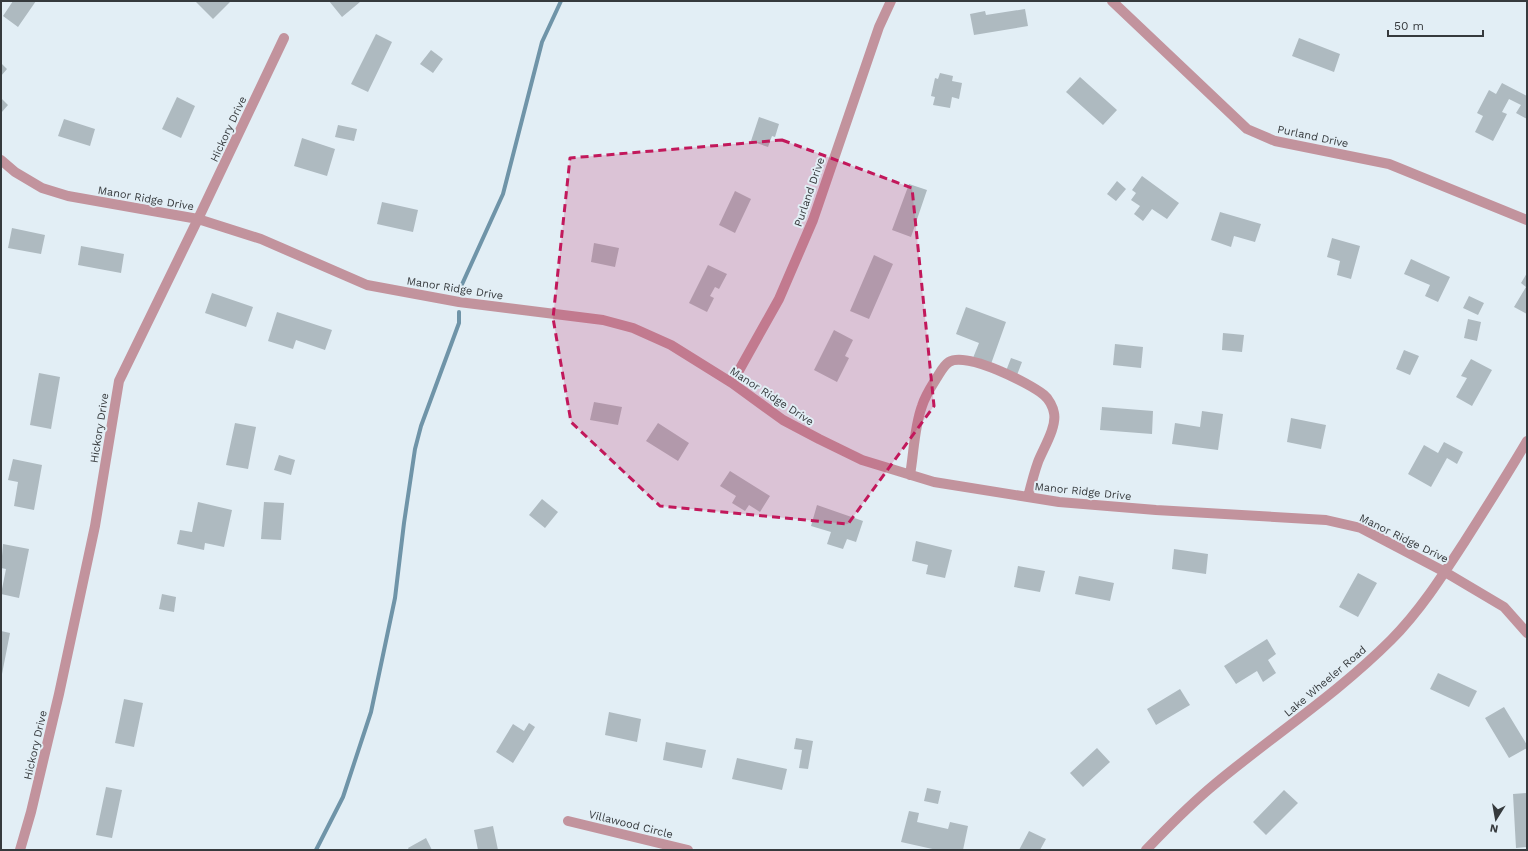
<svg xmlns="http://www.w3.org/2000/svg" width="1528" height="851" viewBox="0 0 1528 851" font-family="'Work Sans',sans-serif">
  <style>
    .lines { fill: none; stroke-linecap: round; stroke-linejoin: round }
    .stream { stroke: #6f94a8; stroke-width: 4 }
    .building { fill: #aebac0 }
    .minor { stroke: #c2939d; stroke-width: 10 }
    .marked { fill: #c2185b; fill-opacity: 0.2; stroke: #c2185b; stroke-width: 3; stroke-dasharray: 8 5; stroke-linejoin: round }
    .labels { text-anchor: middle; stroke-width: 4; stroke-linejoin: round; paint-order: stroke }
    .street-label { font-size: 11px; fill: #363a3d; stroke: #e2eef5 }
  </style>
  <rect width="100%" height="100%" fill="#e2eef5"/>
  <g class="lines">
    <path class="stream" d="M459,291L503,194L542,42L561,1
      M316,850L343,797L371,712L395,598L404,523L415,449L421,426L459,323V312"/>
  </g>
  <path class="building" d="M13,1H36L18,27L3,16Z
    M195,1H231L213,19Z
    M329,1H360V2L342,17Z
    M1025,9L1028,26L974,35L970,14L985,11L986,15Z
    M376,34L392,42L368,92L351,84Z
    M1299,38L1340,54L1334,72L1292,56Z
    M431,50L443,59L433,73L420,64Z
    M1,63L7,69L1,76Z
    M940,73L953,76L952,81L962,83L959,99L952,97L950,108L933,105L935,97L931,96L935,78L938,79Z
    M1080,77L1117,110L1103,125L1066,92Z
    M1502,83L1527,96V119L1516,113L1521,105L1509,99L1502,112L1507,114L1493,141L1475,132L1483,116L1477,113L1489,90L1496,94Z
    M177,97L195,106L181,138L162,129Z
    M1,98L8,105L1,113Z
    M759,117L779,124L775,137L772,136L768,147L751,141Z
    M64,119L95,129L90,146L58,136Z
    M338,125L357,129L354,141L335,137Z
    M302,138L335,149L327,176L294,166Z
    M1142,176L1179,203L1167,219L1152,209L1143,221L1134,214L1140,206L1131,200L1136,193L1132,190Z
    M1117,181L1126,189L1116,201L1107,194Z
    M909,184L927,190L911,237L892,230Z
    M735,191L751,199L735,233L719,225Z
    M382,202L418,210L413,232L377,224Z
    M1220,212L1261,224L1255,242L1234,236L1231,247L1211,240Z
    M12,228L45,235L41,254L8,248Z
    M1332,238L1360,246L1351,279L1337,275L1340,261L1327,257Z
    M594,243L619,248L615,267L591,262Z
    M81,246L124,254L121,273L78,265Z
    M874,255L893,264L869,319L850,311Z
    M1411,259L1450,277L1438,302L1425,296L1430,285L1404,274Z
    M708,265L727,274L719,289L715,287L710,296L714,298L707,312L689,303Z
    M1527,273V314L1514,307L1526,287L1521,283Z
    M212,293L253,307L246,327L205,313Z
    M1469,296L1484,303L1478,315L1463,308Z
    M966,307L1006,322L991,364L973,358L979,343L956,334Z
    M277,312L332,330L325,350L296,340L293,349L268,341Z
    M1468,319L1481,322L1477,341L1464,338Z
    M834,330L853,340L845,356L849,358L837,382L814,370Z
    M1223,333L1244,335L1242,352L1222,350Z
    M1115,344L1143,347L1141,368L1113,365Z
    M1404,350L1419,356L1410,375L1396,369Z
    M1011,358L1022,362L1017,375L1006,371Z
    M1471,359L1492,370L1472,406L1456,397L1467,378L1461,376Z
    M39,373L60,377L51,429L30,425Z
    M594,402L622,407L618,425L590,420Z
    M1102,407L1153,411L1152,434L1100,430Z
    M1202,411L1223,414L1218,450L1172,444L1175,423L1200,427Z
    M1291,418L1326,425L1321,449L1287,442Z
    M235,423L256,427L248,469L226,465Z
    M658,423L689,443L678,461L646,441Z
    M1444,442L1463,452L1457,464L1447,458L1431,487L1408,474L1424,445L1438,453Z
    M279,455L295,460L291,475L274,470Z
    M13,459L42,465L34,510L14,506L18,482L8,480Z
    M730,471L770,496L760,512L749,505L745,511L732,503L736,496L720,486Z
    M542,499L558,512L545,528L529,515Z
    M198,502L232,510L224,547L205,543L204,550L177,544L180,530L192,532Z
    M264,502L284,503L281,540L261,539Z
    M817,505L863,521L856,542L847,539L843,549L827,544L831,532L811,526Z
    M916,541L952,550L945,578L926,574L928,565L912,561Z
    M3,544L29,549L19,598L1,594L6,569L1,568Z
    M1174,549L1208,554L1206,574L1172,569Z
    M1018,566L1045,571L1040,592L1014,587Z
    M1358,573L1377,583L1358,617L1339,607Z
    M1079,576L1114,583L1110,601L1075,594Z
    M162,594L176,597L174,612L159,609Z
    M1,631L10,633L2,674H1Z
    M1267,639L1276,654L1268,660L1276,673L1263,682L1257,671L1236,684L1224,666Z
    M1438,673L1477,691L1469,707L1430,689Z
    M1180,689L1190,705L1156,725L1147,709Z
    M124,699L143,703L134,747L115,743Z
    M1504,707L1527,745V748L1509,758L1485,718Z
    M609,712L641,719L637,742L605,735Z
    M529,723L535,727L513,763L496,752L513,724L524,731Z
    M796,738L813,741L808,769L799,768L802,750L794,749Z
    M666,742L706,750L702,768L663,760Z
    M1097,748L1110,762L1083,787L1070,773Z
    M737,758L787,769L782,790L732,779Z
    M106,787L122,790L112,838L96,835Z
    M927,788L941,791L938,804L924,801Z
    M1284,790L1298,803L1266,835L1253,822Z
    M1527,793V847L1516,848L1513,794Z
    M909,811L919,813L917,822L948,829L950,822L968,826L963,850H937L901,842Z
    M493,826L498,850H478L474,830Z
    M1029,831L1046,839L1040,850H1019Z
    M426,838L432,850H409L408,848Z"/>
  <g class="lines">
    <path class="minor" d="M1112,1L1247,129L1275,141L1389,164L1527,220
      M1,160L15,172L42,188L68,196L198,219L261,239L367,285L459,302L603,320L633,328L671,345L732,383L783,420L819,439L862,460L934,482L1059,502L1156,510L1326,520L1361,528L1445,572L1504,607L1527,633
      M732,383L779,299L813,220L879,27L891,1
      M910,475C914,452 914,428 922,406C925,396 931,387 936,379C940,373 943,366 949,362C966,351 1029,383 1044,395C1049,399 1053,407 1054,413C1057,427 1043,449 1038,462C1034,473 1031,485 1028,497
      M568,821L688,850
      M20,850L31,812L59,694L95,526L119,381L198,219L284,38
      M1146,850C1166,829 1187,808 1209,789C1269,738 1335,696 1391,640C1420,611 1443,575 1465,541C1486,508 1507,475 1527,441"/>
  </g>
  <path class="marked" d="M782,140L912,188L934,406L848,524L660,506L571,422L553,318L570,158Z"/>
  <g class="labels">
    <g class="street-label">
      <text transform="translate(228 129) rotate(-65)" y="4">Hickory Drive</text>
      <text transform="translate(1313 136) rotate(12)" y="4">Purland Drive</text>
      <text transform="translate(809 192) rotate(-71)" y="4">Purland Drive</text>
      <text transform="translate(146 198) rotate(10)" y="4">Manor Ridge Drive</text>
      <text transform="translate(455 288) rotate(9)" y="4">Manor Ridge Drive</text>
      <text transform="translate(772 396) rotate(33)" y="4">Manor Ridge Drive</text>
      <text transform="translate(99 428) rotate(-81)" y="4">Hickory Drive</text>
      <text transform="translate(1083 491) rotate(6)" y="4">Manor Ridge Drive</text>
      <text transform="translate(1404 538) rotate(26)" y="4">Manor Ridge Drive</text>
      <text transform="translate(1325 681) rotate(-40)" y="4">Lake Wheeler Road</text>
      <text transform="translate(35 745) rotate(-77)" y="4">Hickory Drive</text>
      <text transform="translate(631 824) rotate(14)" y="4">Villawood Circle</text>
    </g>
  </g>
  <rect width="1528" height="851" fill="none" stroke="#363a3d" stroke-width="4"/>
  <g transform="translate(1496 819) rotate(191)" stroke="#e2eef5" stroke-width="3" paint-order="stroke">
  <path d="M0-3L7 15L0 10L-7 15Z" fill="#363a3d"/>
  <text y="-6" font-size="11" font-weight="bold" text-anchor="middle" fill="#363a3d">N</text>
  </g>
  <path d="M1388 30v6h95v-6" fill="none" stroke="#363a3d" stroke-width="2"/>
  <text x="1394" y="30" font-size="12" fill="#363a3d" stroke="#e2eef5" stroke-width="3" paint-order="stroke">50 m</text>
</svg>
